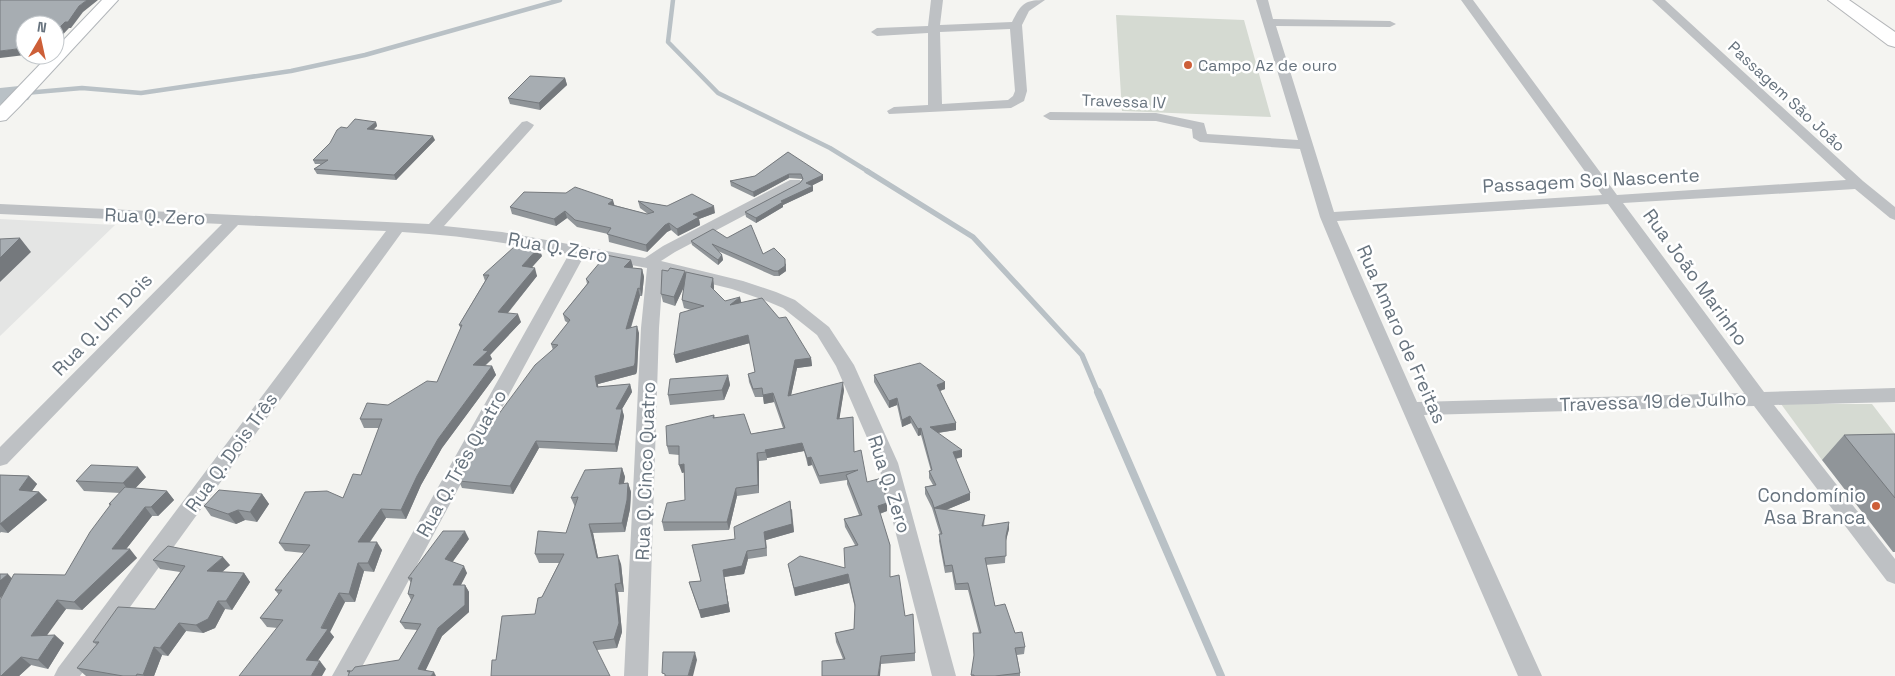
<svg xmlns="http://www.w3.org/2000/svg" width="1895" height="676" viewBox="0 0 1895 676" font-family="'Space Grotesk',sans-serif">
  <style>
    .built { fill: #e4e5e4 }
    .green { fill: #d5dad2 }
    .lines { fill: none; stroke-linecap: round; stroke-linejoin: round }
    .stream-far2 { stroke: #b9c1c6; stroke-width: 4.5 }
    .stream-far1 { stroke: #b9c1c6; stroke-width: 5.5 }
    .stream { stroke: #b9c1c6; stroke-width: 8 }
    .river { fill: #b9c1c6; fill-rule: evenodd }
    .secondary-casing { stroke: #b2b6ba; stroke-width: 2 }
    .highway-casing { stroke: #b3b5b8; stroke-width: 2 }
    .street { fill: #bec1c4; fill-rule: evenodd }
    .secondary { fill: #fff; fill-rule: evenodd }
    .highway { fill: #fff; fill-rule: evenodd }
    .wall { fill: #909599 }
    .shaded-wall { fill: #75797d }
    .building { fill: #a7adb2; stroke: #75797d }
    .poi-dot { fill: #cd5f38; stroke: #fff; stroke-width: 2 }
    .labels { text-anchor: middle; stroke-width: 5; stroke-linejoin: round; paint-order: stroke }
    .far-poi-label { font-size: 16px; fill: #67737e; stroke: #fff; text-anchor: start }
    .far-street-label { font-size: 16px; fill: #67737e; stroke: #fff }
    .street-label { font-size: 19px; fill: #67737e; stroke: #fff }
    .poi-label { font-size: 19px; fill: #67737e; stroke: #fff; text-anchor: end }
  </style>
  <rect width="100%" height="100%" fill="#f4f4f1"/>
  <path class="built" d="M0,219L115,225L0,336Z"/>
  <path class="green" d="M1116,15L1244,20L1271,117L1122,111Z
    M1781,404H1872L1895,434V458L1822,460Z"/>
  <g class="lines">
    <path class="stream-far2" d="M673,0L668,42L718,93L830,148L869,172
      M25,93L82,88L141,93L291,71L365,55L560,0"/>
    <path class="stream-far1" d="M867,171L973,237L1082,355L1098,393"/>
    <path class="stream" d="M1098,392L1221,676"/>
    <path class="river" d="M19,86L28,88L32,94L28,100L0,104V88Z"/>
    <g class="secondary-casing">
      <path id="secondary" d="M102,0H118L20,106L6,120L0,121V106L49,55H55V49Z"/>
    </g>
    <g class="highway-casing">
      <path id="highway" d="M1828,0H1849L1895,32V47L1888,45Z"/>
    </g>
    <path class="street" d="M931,0H943L940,25L1012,22C1021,4 1024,0 1045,0L1029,11L1022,25L1027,91L1024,101L1011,108L889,114L887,111L894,107L928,105V33L877,36L871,32L877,28L928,26ZM1010,29L1015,91L1013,96L1008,100L942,104L940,32Z
      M1256,0H1268L1273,19L1390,21L1396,24L1390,27L1276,26L1334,212L1602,195L1461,0H1473L1617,195L1846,180L1652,0H1665L1863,181L1895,207V220L1890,218L1855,189L1623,203L1764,392L1895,388V402L1774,405L1895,559V584L1887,581L1754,406L1424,415L1542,676H1518L1352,294L1320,217L1300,149L1200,142L1193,138L1192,129L1156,121L1050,120L1043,116L1050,112L1156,113L1204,123L1207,134L1298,140ZM1608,204L1744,393L1417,402L1337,221Z
      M527,121L534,125L532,128L444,226L502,232L645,258L663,246L790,180H800L802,183L800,186L675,252L661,261L743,281L776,292L795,300L829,327L854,365L898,463L956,676H932L878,463L836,366L817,335L783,308L764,300L732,289L663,272L659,328L648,676H624L641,328L647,268L584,256L357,676H332L569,254C514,244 458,235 402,232L80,676H54L58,668L386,231L238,225L7,464L0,466V447L222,224L0,214V204L429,224L522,122Z"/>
    <use href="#secondary" class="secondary"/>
    <use href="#highway" class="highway"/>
  </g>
  <path class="wall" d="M565,78L567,85L540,110L510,104L508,98Z
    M376,122L377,126L373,130L435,140L396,180L317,174L314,169L321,164H315L313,160L347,128Z
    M788,152L823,180L811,186L813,191L783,205V207L756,223L746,217L745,212L800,183L802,180V179L789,178L754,197L731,186L730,181L755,176Z
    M638,201L667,206L715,213L699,219L700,225L678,236L671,230L667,232L647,252L609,242L608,234L577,227L567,218L556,226L512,214L510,207L614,205L647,214H648L640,208Z
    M727,238L763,254L786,264V271L779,276H774L718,251L722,255L723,260L718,265L692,245L691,241Z
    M542,256L532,267L537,276L508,313L521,322L490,355L492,359L485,366H492L496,375L442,448L421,485L406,519L386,518L370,542L382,550L374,572L364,571L355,602H345L330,632L334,637L317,661L326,669L278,628L267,627L260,618L279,595L275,590L304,553L285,551L279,543L343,498L361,475L379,428H364L360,419L437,382L461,329L459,325L485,281L483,275Z
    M631,260L633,267L632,268L642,269L644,277L642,296H640L631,328L639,333L637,371L636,374L598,384V387L630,384L632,392L622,409L624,416L617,452L539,448L513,494L462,488L459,481L498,415L553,350L551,344L568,323L565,321L563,314L587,284L586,279Z
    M685,271L686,273L713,278L714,287V290L725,301L741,303L811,358L812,366L797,368L791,395L844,390L839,419L853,417L854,452L867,482L887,503V511L880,514L890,545V577L905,616L915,653V661L881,664L843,659L836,642L835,633L854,629L855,608L849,583L795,596L788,564L845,568L855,545L845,527L844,519L859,515L847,484V480L820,484L812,465L808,466L804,451L767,458V460L759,461V493L737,496L729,530L664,531L662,522L685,500L684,472L682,473L679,455L669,454L667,446L714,415L715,418L751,434L783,428L774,402L764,404L763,397H755L749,382L748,374L755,372L750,343L676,363L674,355L691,310L684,308L682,300L684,287L675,306L663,302L661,294Z
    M728,375L730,385L724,400L670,405L668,395Z
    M874,375L945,382V389L940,391L956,423V430L938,433L962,457L956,459L970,500L946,510L985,515L984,526L1009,529L1006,541L1005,563L986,565L995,606L1025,647L1024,654L1017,655L1020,673V676H971L974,658L973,633H979L968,590H955L952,572L945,573L939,541L940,534L932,508L925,494V487L933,485L929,478V471H931L921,435L918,436L911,423L902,427L897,405L889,408L874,382Z
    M1895,434V552H1893L1822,460L1844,435Z
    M622,468L625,477L624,483H628L631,492L630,509L625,532L593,533L598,558L621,564L624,592H618L622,632L617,648L597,650L496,660L535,614L542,597L559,563H539L535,554L566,533L575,507L571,498Z
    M0,475L29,476L37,484L32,491L39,492L47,500L8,533L1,532L0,533Z
    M146,477L135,488L167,491L174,500L158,516H152L126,549L137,558L82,610L66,609L46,635L64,643L48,669L31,665L19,676H0L3,595L0,598V574L12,579L65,575L110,506L109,504L120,493L84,491L76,481Z
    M262,494L269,504L257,522L245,520L236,524L211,516L204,506Z
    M792,509L794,532L766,540L767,556L748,559L744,574L724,577L730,612L701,618L689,582L701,581L735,539Z
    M469,539L452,562L467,573L461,585H465L469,592V612L442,636L425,670L349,674L347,671H352L399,660L417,630L405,629L400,622L411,600L408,594L411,583L408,578Z
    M153,560L230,565L222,572L244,573L250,582L232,610L225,609L215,628L203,633L186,631L168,656L162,655L154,676H86L77,668L97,645L93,642L155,609L180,572L160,569Z"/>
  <path class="shaded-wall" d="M87,0H98L83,12L71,28H69L55,43V32L79,6Z
    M25,48V55L0,58V51Z
    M565,78L567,85L540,110L539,103Z
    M376,122L377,126L369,134L367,129Z
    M433,136L435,140L396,180L394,175Z
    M789,174V178L754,197L753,192Z
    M823,175V180L807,188L806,183Z
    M813,186V191L783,205V207L756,223V218L781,201Z
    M613,200L615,207L608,204Z
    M714,206L715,213L699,219L700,225L678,236L677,229L693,214Z
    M565,211L567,218L556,226L554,219Z
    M669,223L671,230L667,232L647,252L646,245L665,225Z
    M20,238L31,252L0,282V258Z
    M539,247L542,256L525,275L522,266Z
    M722,255L723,260L718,265V260Z
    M785,259L786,271L779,276L778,271Z
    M631,260L633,267L626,275L624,267Z
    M535,268L537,276L501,321L498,312Z
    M642,269L644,277L642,296L640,289Z
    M685,271L687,280L675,306L674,297Z
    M713,278L714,287L713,295L711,287Z
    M638,288L640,296L628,336L626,329Z
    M740,297L742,305H730Z
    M518,314L521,322L490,355L492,359L476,373L473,365L483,350Z
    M637,326L639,333L637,371L636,374L598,384L599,394L597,387L595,376Z
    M748,335L750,343L676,363L674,355Z
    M811,358L812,366L797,368L789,405L788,396L795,360Z
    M492,366L496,375L442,448L421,485L406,519L401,510L417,476L438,439Z
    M728,375L730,385L724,400L722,390Z
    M843,382L844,390L838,428L837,419Z
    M945,382V389L937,392V385Z
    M630,384L632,392L622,409L624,416L617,452L615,444L616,409Z
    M773,393L774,402L764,404L763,395Z
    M897,398V405L889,408V401Z
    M910,416L911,423L902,427V420Z
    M956,423V430L930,434V427Z
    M921,428V435L918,436V429Z
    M536,441L539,448L513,494L510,486Z
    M802,443L804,451L767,458L765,450Z
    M962,450V457L953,459V452Z
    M757,453L759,461V493L758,485Z
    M811,457L812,465L808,466L807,458Z
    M684,464L686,472L682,473L679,465Z
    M138,467L146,477L131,493L123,483Z
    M622,468L625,477L622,493L619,484Z
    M29,476L37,484L27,498L19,490Z
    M628,483L631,492L630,509L625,532L622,523Z
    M736,488L737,496L729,530L727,522Z
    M167,491L174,500L158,516L151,507Z
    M39,492L47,500L8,533L0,524Z
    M970,493V500L936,514L934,508Z
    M262,494L269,504L257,522L250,512Z
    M790,501L794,532L766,540L767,556L764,532Z
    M887,503V511L878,514V506Z
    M145,507L152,516L120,557L112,549Z
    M381,509L386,518L364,550L358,542Z
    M238,510L245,520L236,524L228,514Z
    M1009,522V529L1005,543L1006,536Z
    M589,524L593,533L600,567L597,558Z
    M465,531L469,539L449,567L445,559Z
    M377,542L382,550L374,572L368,563Z
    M130,549L137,558L82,610L74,602Z
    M747,551L748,559L744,574L724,577L730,612L701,618L699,610L723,570Z
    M618,555L621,564L624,592L621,583Z
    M223,557L230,565L214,579L207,571Z
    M358,563L364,571L355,602L349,594Z
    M464,566L467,573L457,592L453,585Z
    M244,573L250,582L232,610L226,601Z
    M8,574L16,583L0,598V581Z
    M848,574L849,583L795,596L794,588Z
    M615,584L618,592L622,632L617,648L614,639Z
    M465,585L469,592V612L442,636L423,676L418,669L438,628Z
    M339,593L345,602L330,632L334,637L313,668L306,660Z
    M57,600L66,609L40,645L31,636Z
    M218,601L225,609L215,628L203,633L196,625Z
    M179,623L186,631L168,656L160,648Z
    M55,635L64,643L48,669L38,660Z
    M154,647L162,655L154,676H144L143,675Z
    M695,652L697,660L693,676H688Z
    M881,656V664L880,676H878Z
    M21,657L31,665L19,676H1Z
    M320,661L326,669L322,676H311Z
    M434,672L436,676H431Z"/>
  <path class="building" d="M0,0H87L79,6L68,22H65L55,32V25H25V48L0,51Z
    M530,76L565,78L539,103L508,98Z
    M355,119L376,122L367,129L433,136L394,175L314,169L328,160H313L330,143L337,130L341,127L347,128Z
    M788,152L823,175L806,183L813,186L781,201L783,202L756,218L745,212L800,183L803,179L801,174H789L753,192L730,181L755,176Z
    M575,187L613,200L608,204L647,214L654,212L638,201L667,206L692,194L714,206L693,214L699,217L677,229L669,223L665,225L646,245L607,234L611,228L575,220L565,211L554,219L510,207L524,192L566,193Z
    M751,225L763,254L774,248L785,259V266L778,271H774L712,244L722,255L718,260L691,241L713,229L727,238Z
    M20,238L0,258V239Z
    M514,247H539L522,266L535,268L498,312L518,314L483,350L488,351L473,365L492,366L438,439L417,476L401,510L381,509L358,542H377L368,563H358L349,594L339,593L321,628L328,629L306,660L320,661L311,676H239L283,620L260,618L282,590H275L310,545L279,543L305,492L327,491L343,498L353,474L361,475L382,419H360L367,403L388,405L427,381L437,382L462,325H459L489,275H483Z
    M606,255L631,260L624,267L642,269L640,289L638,288L626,329L637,326L635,363L634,366L595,376L597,387L630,384L616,409H622L615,444L536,441L510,486L459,481L493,414L498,415L535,365L558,345L551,344L570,320L563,314L589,282L586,279Z
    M670,268L685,271L674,297L661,294L662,270L668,271Z
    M686,272L713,278L711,287L725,301L740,297L730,305L762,298L779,318L786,317L811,358L795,360L788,396L843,382L837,419L853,417L854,452L861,450L867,482L882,478L887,503L878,506L890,545V577L899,575L905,616L913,614L915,653L881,656L878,676H822V661L845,659L835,633L854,629L855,605L848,574L794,588L788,564L800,556L845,568L844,548L858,545L844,519L862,515L846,475L858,470L819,476L811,457L807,458L802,443L765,450L766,452L757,453L758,485L736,488L727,522H662L667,503L685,500L684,464L679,465V446H667L666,426L714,415L713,418L744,414L751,434L785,428L773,393L763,395L762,388L753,389L748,374L755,372L748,335L674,355L680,313L704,306L682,300Z
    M920,363L945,382L937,385L956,423L930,427L962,450L953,452L970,493L934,508L985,515L982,526L1009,522L1006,536V556L985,558L995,606L1005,604L1015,633L1022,632L1025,647L1015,648L1020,673L995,676H974V675H971L974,655L973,633H981L968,583L956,584L952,565L945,566L939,534H942L932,501L925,487L936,485L929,471L932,470L921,428L918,429L910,416L902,420L897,398L889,401L874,375Z
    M728,375L722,390L668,395L670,379Z
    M1895,434V498L1844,435Z
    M91,465L138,467L123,483L76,481Z
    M622,468L619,484L628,483L627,500L622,523L589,524L597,558L618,555L621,583L615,584L619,623L614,639L593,642L610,676H491L492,660H496L502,616L535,614L538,598L542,597L564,554H535L538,531L566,533L578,497L571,498L585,470Z
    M0,475L29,476L19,490L39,492L0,524Z
    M125,487L167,491L151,507H145L112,549H130L74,602L57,600L31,636L55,635L38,660L21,657L1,676H0V600L14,574L65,575L90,532L111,504H109Z
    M219,490L262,494L250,512L238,510L228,514L204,506Z
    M790,501L792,524L764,532L766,548L747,551L742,566L723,570L728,604L699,610L689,582L701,581L692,545L735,539L734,527Z
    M443,531H465L445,559L464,566L453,585H465V605L438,628L418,669L434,672L431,676H348L350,671H347H352L355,667L399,660L421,624L400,622L414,595L408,594L412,578H408Z
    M168,546L223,557L207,571L244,573L226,601H218L208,619L196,625L179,623L160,648L154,647L143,675L137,674L136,676H123L77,668L99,642H93L118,607L155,609L185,566L153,560Z
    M0,574H8L0,581Z
    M663,652H695L688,676H665V674L662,673Z"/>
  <g class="poi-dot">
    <circle cx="1188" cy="65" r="5"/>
    <circle cx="1876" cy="506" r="5"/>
  </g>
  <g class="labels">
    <g class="far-poi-label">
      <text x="1198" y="71">Campo Az de ouro</text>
    </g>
    <g class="far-street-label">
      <text transform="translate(1787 96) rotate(43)" y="6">Passagem São João</text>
      <text transform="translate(1124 101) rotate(2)" y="6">Travessa IV</text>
    </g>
    <g class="street-label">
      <text transform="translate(1591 180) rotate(-3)" y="7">Passagem Sol Nascente</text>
      <text transform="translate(155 216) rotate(2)" y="7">Rua Q. Zero</text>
      <text transform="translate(558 247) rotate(10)" y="7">Rua Q. Zero</text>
      <text transform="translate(1696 277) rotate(54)" y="7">Rua João Marinho</text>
      <text transform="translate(102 324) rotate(-46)" y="7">Rua Q. Um Dois</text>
      <text transform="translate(1402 334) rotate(66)" y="7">Rua Amaro de Freitas</text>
      <text transform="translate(1653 401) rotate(-2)" y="7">Travessa 19 de Julho</text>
      <text transform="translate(231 452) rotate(-54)" y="7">Rua Q. Dois Três</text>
      <text transform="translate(461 463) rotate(-61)" y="7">Rua Q. Três Quatro</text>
      <text transform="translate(645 471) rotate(-88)" y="7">Rua Q. Cinco Quatro</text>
      <text transform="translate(890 484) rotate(72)" y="7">Rua Q. Zero</text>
    </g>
    <g class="poi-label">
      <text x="1866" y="502">Condomínio<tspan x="1866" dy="22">Asa Branca</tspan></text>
    </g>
  </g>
  <g transform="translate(40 40) rotate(9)"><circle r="24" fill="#ffffff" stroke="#c2c7cb"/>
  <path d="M0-4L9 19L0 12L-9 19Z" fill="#cd5f38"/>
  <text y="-8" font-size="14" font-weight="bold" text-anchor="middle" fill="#67737e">N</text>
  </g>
</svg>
